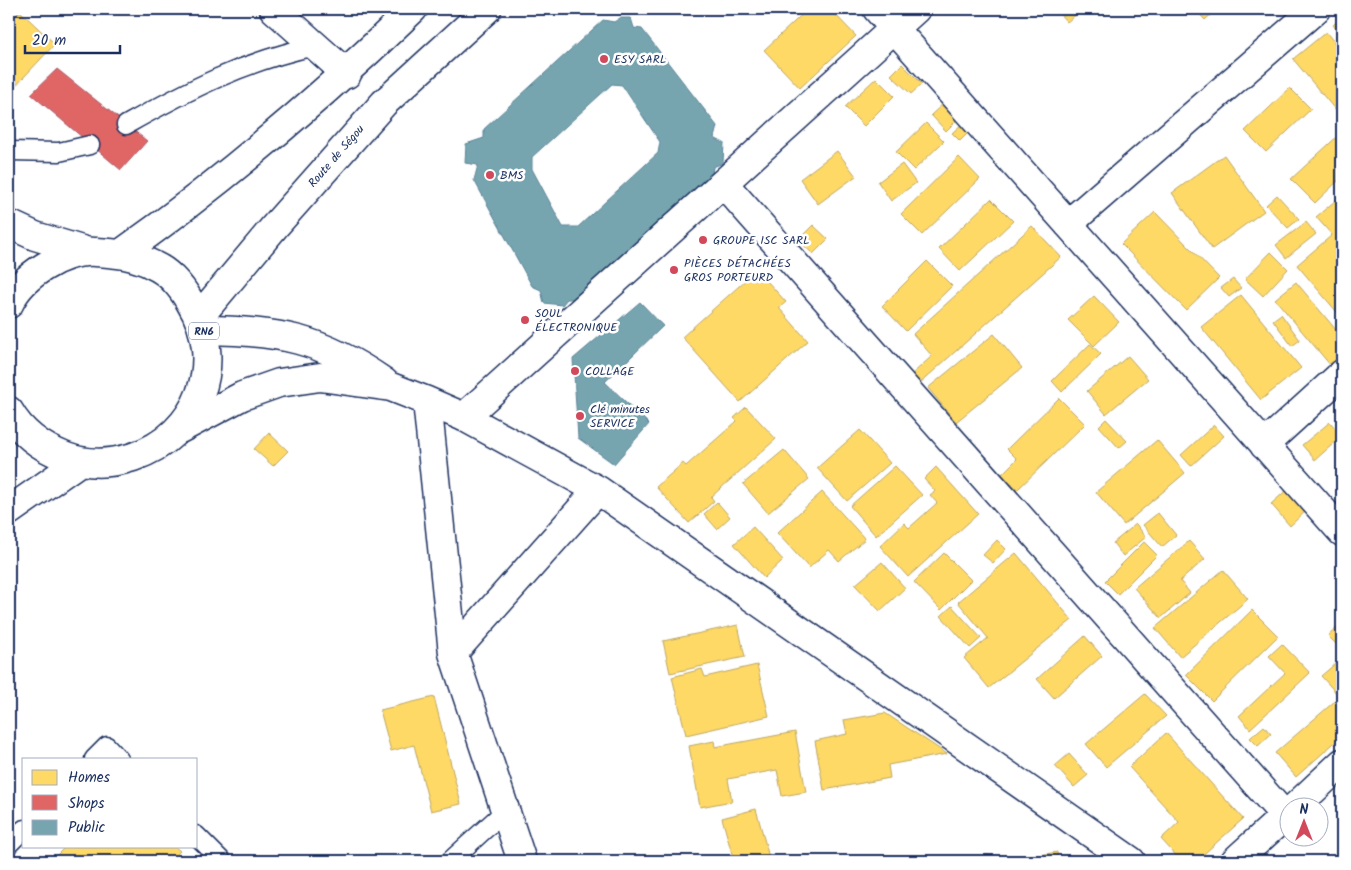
<svg xmlns="http://www.w3.org/2000/svg" width="1351" height="870" viewBox="0 0 1351 870" font-family="Kalam,sans-serif">
  <style>
    .homes { fill: #ffd966; stroke: #bba664 }
    .shops { fill: #e06666; stroke: #a55664 }
    .public { fill: #76a5af; stroke: #5b8297; fill-rule: evenodd }
    .lines { fill: none; stroke-linecap: round; stroke-linejoin: round }
    .service-casing { stroke: #1b2f5e; stroke-width: 21 }
    .minor-casing { stroke: #1b2f5e; stroke-width: 31 }
    .secondary-casing { stroke: #1b2f5e; stroke-width: 31 }
    .trunk-casing { stroke: #1b2f5e; stroke-width: 31 }
    .service { stroke: #fff; stroke-width: 18 }
    .minor { stroke: #fff; stroke-width: 28 }
    .secondary { stroke: #fff; stroke-width: 28 }
    .trunk { stroke: #fff; stroke-width: 28 }
    .poi-dot { fill: #d1495b; stroke: #fff; stroke-width: 2 }
    .labels { text-anchor: middle; stroke-width: 5; stroke-linejoin: round; paint-order: stroke }
    .shield { fill: #fff; stroke: #5f6d8e; stroke-width: 1 }
    .shield-label { font-size: 11px; font-weight: bold; fill: #1b2f5e }
    .poi-label { font-size: 12px; fill: #1b2f5e; stroke: #fff; text-anchor: start }
    .street-label { font-size: 12px; fill: #1b2f5e; stroke: #fff }
  </style>
  <rect width="100%" height="100%" fill="#fff"/>
  <filter id="ink" filterUnits="userSpaceOnUse"><feTurbulence type="fractalNoise" baseFrequency=".02" numOctaves="2"/><feDisplacementMap in="SourceGraphic" scale="10" xChannelSelector="R" yChannelSelector="G"/><feConvolveMatrix kernelMatrix="1 2 1 2 8 2 1 2 1" color-interpolation-filters="sRGB"/></filter>
  <g filter="url(#ink)">
    <path class="homes" d="M808,9H830L856,36L800,88L764,50Z
      M1055,9H1083L1067,22Z
      M1195,9H1217L1205,20Z
      M20,11L55,44L9,93V22Z
      M1341,18L1342,19V36L1333,25Z
      M1326,32L1342,52V118L1293,59Z
      M902,64L922,84L911,94L891,75Z
      M876,78L894,96L864,126L845,107Z
      M1290,88L1311,109L1266,152L1245,131Z
      M945,102L960,117L946,131L931,115Z
      M964,122L972,129L960,141L952,133Z
      M926,123L944,141L914,170L896,152Z
      M1341,133L1342,177L1315,203L1291,179Z
      M837,151L856,176L818,204L800,179Z
      M1224,155L1264,211L1212,249L1172,193Z
      M959,157L980,179L922,235L901,214Z
      M902,164L916,183L891,201L878,182Z
      M1277,195L1299,219L1288,228L1266,205Z
      M1342,195V318L1297,265L1332,235L1316,217Z
      M991,199L1013,221L960,271L939,249Z
      M1155,212L1219,278L1186,310L1121,244Z
      M1306,222L1316,234L1286,258L1276,245Z
      M813,225L828,239L813,254L798,240Z
      M1032,226L1061,257L918,385L910,376L932,356L913,334Z
      M1271,252L1288,269L1263,296L1245,279Z
      M927,261L952,286L906,331L882,306Z
      M757,270L786,302L779,308L808,341L740,402L682,337Z
      M1233,279L1241,288L1229,297L1221,288Z
      M1296,282L1342,337V356L1331,366L1275,299Z
      M1241,295L1301,368L1261,400L1201,327Z
      M1094,296L1119,322L1094,346L1068,320Z
      M1281,314L1300,340L1292,346L1273,320Z
      M994,334L1022,368L956,422L928,388Z
      M1090,344L1101,354L1062,392L1052,381Z
      M1128,356L1148,379L1106,414L1087,391Z
      M1059,398L1085,424L1017,490L1002,474L1017,459L1007,449Z
      M746,407L776,439L711,497L714,501L689,523L656,487L683,463L686,466L737,421L734,418Z
      M1106,419L1127,441L1119,448L1099,426Z
      M1330,422L1342,436L1315,460L1302,445Z
      M1214,425L1224,436L1191,466L1181,455Z
      M860,430L890,463L847,501L817,468Z
      M269,433L288,451L273,466L254,449Z
      M1157,440L1185,473L1124,525L1096,492Z
      M784,450L809,479L768,513L743,484Z
      M895,466L922,495L876,536L850,506Z
      M936,467L978,514L908,577L880,546L904,523L909,528L937,503L930,495L935,491L924,479Z
      M1289,488L1308,509L1290,526L1271,504Z
      M822,492L865,539L839,561L829,550L809,568L777,533Z
      M717,502L730,517L717,529L704,514Z
      M1158,513L1176,535L1162,547L1143,525Z
      M1136,524L1146,537L1123,556L1113,543Z
      M753,527L783,560L764,578L734,544Z
      M997,540L1006,549L993,563L983,555Z
      M1189,541L1205,559L1180,581L1190,593L1161,618L1134,588Z
      M1144,542L1157,555L1118,594L1105,581Z
      M944,553L971,580L941,610L914,582Z
      M1016,553L1072,620L989,688L964,658L988,638L958,602Z
      M882,562L905,588L880,611L855,585Z
      M1223,570L1248,599L1180,657L1155,628Z
      M952,606L981,638L970,648L941,616Z
      M1252,610L1278,636L1212,701L1186,675Z
      M1342,623V644L1339,647L1328,636Z
      M738,625L745,657L670,673L663,641Z
      M1085,636L1102,656L1054,698L1037,679Z
      M1282,644L1310,673L1250,729L1239,716L1285,673L1269,656Z
      M1342,658V693L1339,696L1321,676Z
      M757,665L769,716L686,735L672,677L702,669L705,677Z
      M1145,694L1166,716L1106,767L1086,744Z
      M434,697L461,804L431,811L414,745L391,751L380,710Z
      M1335,701L1342,708V736L1296,777L1275,753Z
      M885,713L947,754L888,765L890,778L824,790L815,741L847,734L844,720Z
      M1264,726L1271,734L1258,746L1250,738Z
      M795,732L806,792L782,796L777,770L728,779L732,801L700,807L689,746L714,741L715,747Z
      M1166,733L1243,819L1196,861H1181L1161,839L1179,822L1129,767Z
      M1069,754L1088,775L1074,787L1055,766Z
      M756,809L770,861H734L722,818Z
      M66,846H174L180,851L170,861H51Z
      M1057,852L1058,861H1005Z
      M988,855L989,861H952Z"/>
    <path class="shops" d="M57,69L147,141L121,170L31,94Z"/>
    <path class="public" d="M620,18H631L634,28L642,29L717,126L714,138L724,143L723,163L713,167L711,181L579,299H567L562,305L544,303L541,290L532,286L474,180L478,165L465,163L466,144L484,138V129L603,20L614,22ZM612,84L622,85L660,142L658,153L578,227H563L532,169V157Z
      M640,302L663,326L605,382L649,424L614,464L578,438L573,359Z"/>
    <g class="lines">
      <g class="service-casing">
        <path id="service" d="M126,125C188,90 245,61 315,46
          M9,151L59,152L90,145
          M94,759L107,746L119,759
          M196,835L222,861
          M9,844L24,829
          M450,861L505,811"/>
      </g>
      <g class="minor-casing">
        <path id="minor" d="M274,9L347,74
          M877,9L1342,532
          M724,184L1285,816
          M1068,224L1316,9
          M204,330C280,331 320,338 384,382
          M427,401L453,653L522,861
          M464,417L916,9
          M180,429L242,396L279,383L320,377L391,387L427,401L464,417L598,490L1131,861
          M1264,445L1342,374
          M453,653L598,490
          M1294,808L1342,763
          M1235,861L1288,813"/>
      </g>
      <g class="secondary-casing">
        <path id="secondary" d="M9,224L35,236L85,251"/>
      </g>
      <g class="trunk-casing">
        <path id="trunk" d="M122,253C226,179 322,97 413,9
          M9,304C22,275 63,250 95,252C116,253 134,255 153,265C169,272 182,288 190,302C227,362 199,435 133,457C111,464 88,465 66,457C42,448 22,434 9,411
          M199,317L275,226L384,103L487,9
          M9,511L79,462"/>
      </g>
      <use href="#service" class="service"/>
      <use href="#minor" class="minor"/>
      <use href="#secondary" class="secondary"/>
      <use href="#trunk" class="trunk"/>
    </g>
  </g>
  <g class="poi-dot">
    <circle cx="604" cy="59" r="5"/>
    <circle cx="490" cy="175" r="5"/>
    <circle cx="703" cy="240" r="5"/>
    <circle cx="674" cy="270" r="5"/>
    <circle cx="525" cy="320" r="5"/>
    <circle cx="575" cy="371" r="5"/>
    <circle cx="580" cy="416" r="5"/>
  </g>
  <g class="labels">
    <rect class="shield" x="189" y="322.5" width="30" height="17" rx="4"/>
    <g class="shield-label">
      <text x="204" y="335">RN6</text>
    </g>
    <g class="poi-label">
      <text x="614" y="63">ESY SARL</text>
      <text x="500" y="179">BMS</text>
      <text x="713" y="244">GROUPE ISC SARL</text>
      <text x="684" y="267">PIÈCES DÉTACHÉES<tspan x="684" dy="14">GROS PORTEURD</tspan></text>
      <text x="535" y="317">SOUL<tspan x="535" dy="14">ÉLECTRONIQUE</tspan></text>
      <text x="585" y="375">COLLAGE</text>
      <text x="590" y="413">Clé minutes<tspan x="590" dy="14">SERVICE</tspan></text>
    </g>
    <g class="street-label">
      <text transform="translate(336 156) rotate(-49)" y="4">Route de Ségou</text>
    </g>
  </g>
  <rect width="1351" height="870" fill="none" stroke="#fff" stroke-width="30"/>
  <rect x="15" y="15" width="1321" height="840" fill="none" stroke="#1b2f5e" stroke-width="2" filter="url(#ink)"/>
  <rect x="22" y="758" width="175" height="90" fill="#ffffff" stroke="#a4acbf"/>
  <rect x="32" y="770" width="25" height="15" fill="#ffd966" stroke="#a4acbf"/>
  <text x="68" y="782" font-size="15" fill="#1b2f5e">Homes</text>
  <rect x="32" y="795" width="25" height="15" fill="#e06666" stroke="#a4acbf"/>
  <text x="68" y="808" font-size="15" fill="#1b2f5e">Shops</text>
  <rect x="32" y="820" width="25" height="15" fill="#76a5af" stroke="#a4acbf"/>
  <text x="68" y="832" font-size="15" fill="#1b2f5e">Public</text>
  <g transform="translate(1304 822)"><circle r="24" fill="#ffffff" stroke="#a4acbf"/>
  <path d="M0-4L9 19L0 12L-9 19Z" fill="#d1495b"/>
  <text y="-8" font-size="14" font-weight="bold" text-anchor="middle" fill="#1b2f5e">N</text>
  </g>
  <path d="M25 45v8h95v-8" fill="none" stroke="#1b2f5e" stroke-width="2.5"/>
  <text x="32" y="45" font-size="15" fill="#1b2f5e" stroke="#ffffff" stroke-width="4" paint-order="stroke">20 m</text>
</svg>
